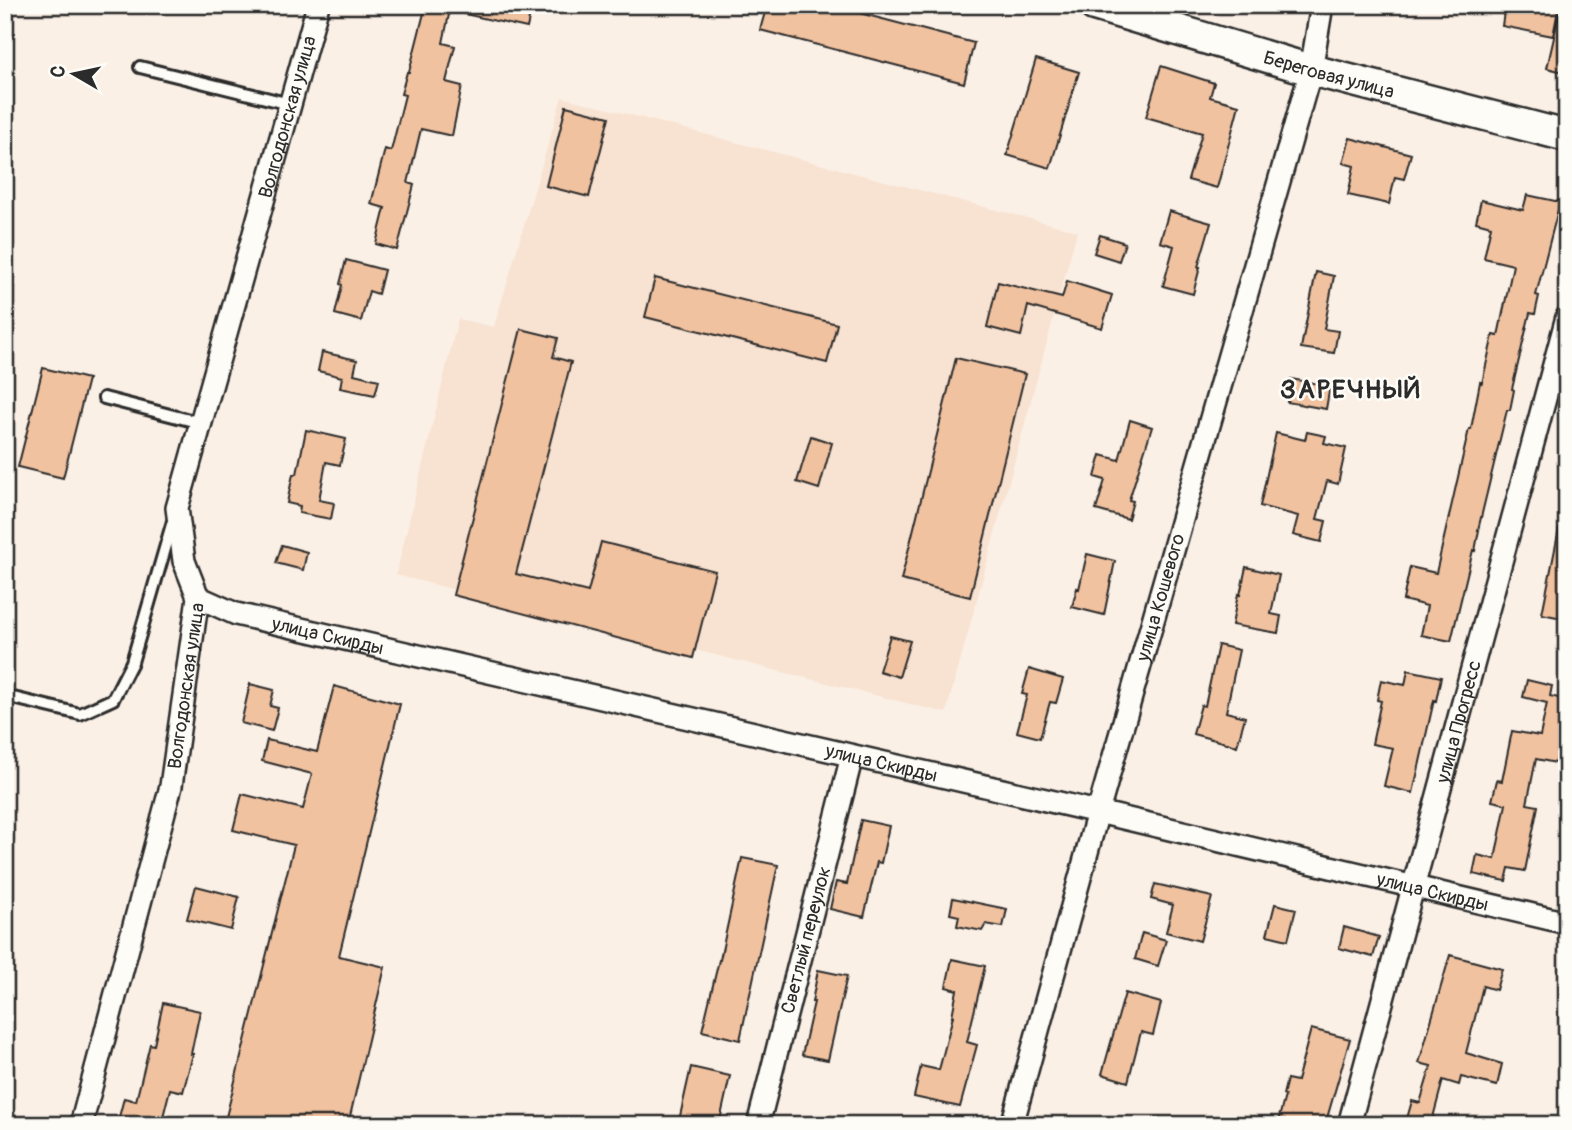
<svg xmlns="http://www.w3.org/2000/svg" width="1572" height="1130" viewBox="0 0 1572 1130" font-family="Pangolin,sans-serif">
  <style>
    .built { fill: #f8e2d1 }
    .building { fill: #f1c2a0; stroke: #2b2b2b; stroke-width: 2 }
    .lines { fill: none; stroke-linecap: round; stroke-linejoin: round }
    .service-casing { stroke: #2b2b2b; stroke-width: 16 }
    .minor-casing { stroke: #2b2b2b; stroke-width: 26 }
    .secondary-casing { stroke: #2b2b2b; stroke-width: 35 }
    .service { stroke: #fdfcf7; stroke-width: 10 }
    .minor { stroke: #fdfcf7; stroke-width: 21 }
    .secondary { stroke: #fdfcf7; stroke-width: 30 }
    .labels { text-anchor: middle; stroke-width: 5; stroke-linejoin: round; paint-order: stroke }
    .street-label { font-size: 19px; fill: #2b2b2b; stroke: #fdfcf7 }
    .district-label { font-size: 26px; font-weight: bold; letter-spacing: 2px; fill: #2b2b2b; stroke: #fdfcf7 }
  </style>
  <rect width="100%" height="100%" fill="#fbf0e6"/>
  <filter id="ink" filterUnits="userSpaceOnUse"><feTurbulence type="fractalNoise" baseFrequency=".0143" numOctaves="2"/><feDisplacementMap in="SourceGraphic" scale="14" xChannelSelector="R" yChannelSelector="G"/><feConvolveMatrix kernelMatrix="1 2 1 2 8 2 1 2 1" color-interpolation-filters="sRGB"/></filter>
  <g filter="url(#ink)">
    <path class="built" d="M562,97L1077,231L946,713L396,575L458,319L494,327Z"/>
    <path class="building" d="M426,5H451L443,43L455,46L446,82L462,86L452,136L421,129L408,183L414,185L397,250L376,244L385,208L371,204L385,149L391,151L405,95L401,94L407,72H409Z
      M457,5H532L527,28L456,12Z
      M767,5H829L974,43L964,83L760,30Z
      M1505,5H1559L1553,36L1502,26Z
      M1560,11L1567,12V73L1547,68Z
      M1036,59L1079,72L1050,168L1007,155Z
      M1161,66L1214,83L1210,97L1239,105L1217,188L1188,180L1202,133L1146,117Z
      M566,106L609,117L589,197L546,186Z
      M1350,138L1411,154L1404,179L1395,177L1389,204L1348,195L1354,166L1343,163Z
      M1527,195L1560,202L1536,295L1539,296L1535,314L1530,313L1512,389L1514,390L1510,410H1507L1478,530H1479L1475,551L1473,550L1451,641L1421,635L1427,606L1403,600L1410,567L1436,573L1469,429H1471L1480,382L1482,383L1493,335L1498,336L1513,265L1484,258L1491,226L1476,222L1481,200L1523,210Z
      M1169,211L1211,223L1198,267H1200L1193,294L1163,286L1174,246L1160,242Z
      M1100,235L1125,243L1119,261L1094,253Z
      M346,260L384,270L378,294L369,291L361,321L335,314L342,285L340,284Z
      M1316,272L1334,276L1324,329L1338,331L1334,353L1301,348Z
      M655,278L837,324L827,363L645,317Z
      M1067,281L1112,295L1102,328L1028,306L1021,336L987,327L998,282L1062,298Z
      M521,329L558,338L553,357L571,362L516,574L588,592L601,542L715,571L693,658L453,595Z
      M322,352L357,360L354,374L379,380L375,395L340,388L342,377L318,371Z
      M956,358L1025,374L970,597L901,580Z
      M43,368L88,379L63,478L18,467Z
      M1291,379L1330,386L1326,409L1287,402Z
      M1130,420L1152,427L1129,500L1133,501L1128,519L1096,510L1105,480L1095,477L1101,455L1119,460Z
      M306,430L346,439L340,465L326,462L319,500L334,503L331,519L299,513L300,506L287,503L293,474H297Z
      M1307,432L1326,436L1324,443L1346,448L1338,484L1327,481L1317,519L1326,521L1321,542L1293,535L1298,516L1260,506L1276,433L1305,440Z
      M811,436L832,443L819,489L797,482Z
      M1559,529L1567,530V619L1542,614Z
      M282,545L307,552L303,570L276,563Z
      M1087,554L1115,561L1104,615L1072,607L1077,588L1079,589Z
      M1246,567L1279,575L1271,614L1281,616L1278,633L1232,625L1238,594L1240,595Z
      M890,636L910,641L899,677L879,671Z
      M1218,645L1239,650L1226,712L1245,717L1237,746L1193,734L1201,705L1205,706Z
      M1029,669L1063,679L1056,703L1050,702L1040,738L1017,732L1027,695L1022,694Z
      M1408,670L1441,677L1436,701L1434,700L1413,793L1384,786L1393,748L1372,744L1381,701L1377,700L1381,680L1405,685Z
      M1527,680L1552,686L1550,696L1567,700V708L1556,763L1536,759L1527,804L1538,806L1525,871L1509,868L1506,881L1473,874L1477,855L1495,859L1506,804L1492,801L1497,780L1502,781L1512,731L1540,736L1547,703L1523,697Z
      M250,684L274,690L270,706L278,708L272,731L241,723Z
      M334,686L400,704L339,956L385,967L348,1125H224L294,845L233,830L242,794L303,809L312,774L262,761L267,740L317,752Z
      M861,820L889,826L881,863L877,862L864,917L830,909L836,882L847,884Z
      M742,858L778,865L740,1040L702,1031L719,960H720Z
      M1155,884L1212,897L1200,941L1166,932L1173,905L1151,899Z
      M196,886L239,897L231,930L187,919Z
      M953,898L1007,909L1003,927L986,924L982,931L957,926L959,916L950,914Z
      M1275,904L1296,909L1288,940L1267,935Z
      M1344,927L1379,937L1373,957L1339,948Z
      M1142,933L1166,940L1158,966L1135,959Z
      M1450,955L1502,969L1496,990L1483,986L1466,1053L1502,1064L1497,1086L1461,1077L1459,1085L1443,1080L1431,1125H1415L1406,1122L1412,1101L1420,1103L1431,1066L1419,1063Z
      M952,959L985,966L967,1042L977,1045L960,1107L914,1097L921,1066L939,1070L953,1016H952L957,990L946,987Z
      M818,970L847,976L828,1060L802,1055L814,1002H812Z
      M1125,993L1161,1003L1153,1035L1141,1032L1128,1082L1102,1074Z
      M163,1003L200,1011L191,1054H193L183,1092L170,1089L161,1125H117L124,1098L136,1101L150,1044L154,1045Z
      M1311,1029L1350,1039L1325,1125H1277L1285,1096L1283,1095L1287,1079L1297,1081Z
      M691,1067L730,1076L719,1125H678Z"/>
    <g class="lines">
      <g class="service-casing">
        <path id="service" d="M140,67L290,104
          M104,398L201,423
          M5,696L80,714L113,699L132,662L173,521"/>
      </g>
      <g class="minor-casing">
        <g id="minor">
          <path id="s1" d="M198,597L236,614L1098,812L1567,923"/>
          <path id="s2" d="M81,1125L171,786L198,597L184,561L177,508L318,5"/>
          <path id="s3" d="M758,1125L852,756"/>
          <path id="s4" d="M1012,1125L1098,812L1311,70L1322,5"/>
          <path id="s5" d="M1349,1125L1567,317"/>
        </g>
      </g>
      <g class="secondary-casing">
        <g id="secondary">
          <path id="s6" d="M1094,5L1311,70L1567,136"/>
        </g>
      </g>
      <use href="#service" class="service"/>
      <use href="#minor" class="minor"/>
      <use href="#secondary" class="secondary"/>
    </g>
  </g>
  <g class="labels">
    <g class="street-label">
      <text dy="7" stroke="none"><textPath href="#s6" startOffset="245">Береговая улица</textPath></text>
      <text dy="7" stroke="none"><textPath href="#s2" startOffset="1040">Волгодонская улица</textPath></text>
      <text dy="7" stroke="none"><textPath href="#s4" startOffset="548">улица Кошевого</textPath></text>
      <text dy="7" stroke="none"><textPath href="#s1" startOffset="136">улица Скирды</textPath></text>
      <text dy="7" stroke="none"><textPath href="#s2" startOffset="452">Волгодонская улица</textPath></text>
      <text dy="7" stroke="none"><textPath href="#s5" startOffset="418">улица Прогресс</textPath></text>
      <text dy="7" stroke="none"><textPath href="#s1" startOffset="704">улица Скирды</textPath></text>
      <text dy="7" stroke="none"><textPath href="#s1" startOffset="1270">улица Скирды</textPath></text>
      <text dy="7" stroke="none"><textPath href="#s3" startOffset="191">Светлый переулок</textPath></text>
    </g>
    <g class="district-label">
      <text x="1351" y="398">ЗАРЕЧНЫЙ</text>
    </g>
  </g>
  <rect width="1572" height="1130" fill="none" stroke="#fdfcf7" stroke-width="28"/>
  <rect x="14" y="14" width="1544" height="1102" fill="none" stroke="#2b2b2b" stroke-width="2.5" filter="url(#ink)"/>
  <g transform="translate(74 74) rotate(279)" stroke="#fdfcf7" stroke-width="5" paint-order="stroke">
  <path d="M0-5L12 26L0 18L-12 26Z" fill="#2b2b2b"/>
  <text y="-10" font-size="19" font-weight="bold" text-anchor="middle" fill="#2b2b2b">С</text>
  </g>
</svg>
